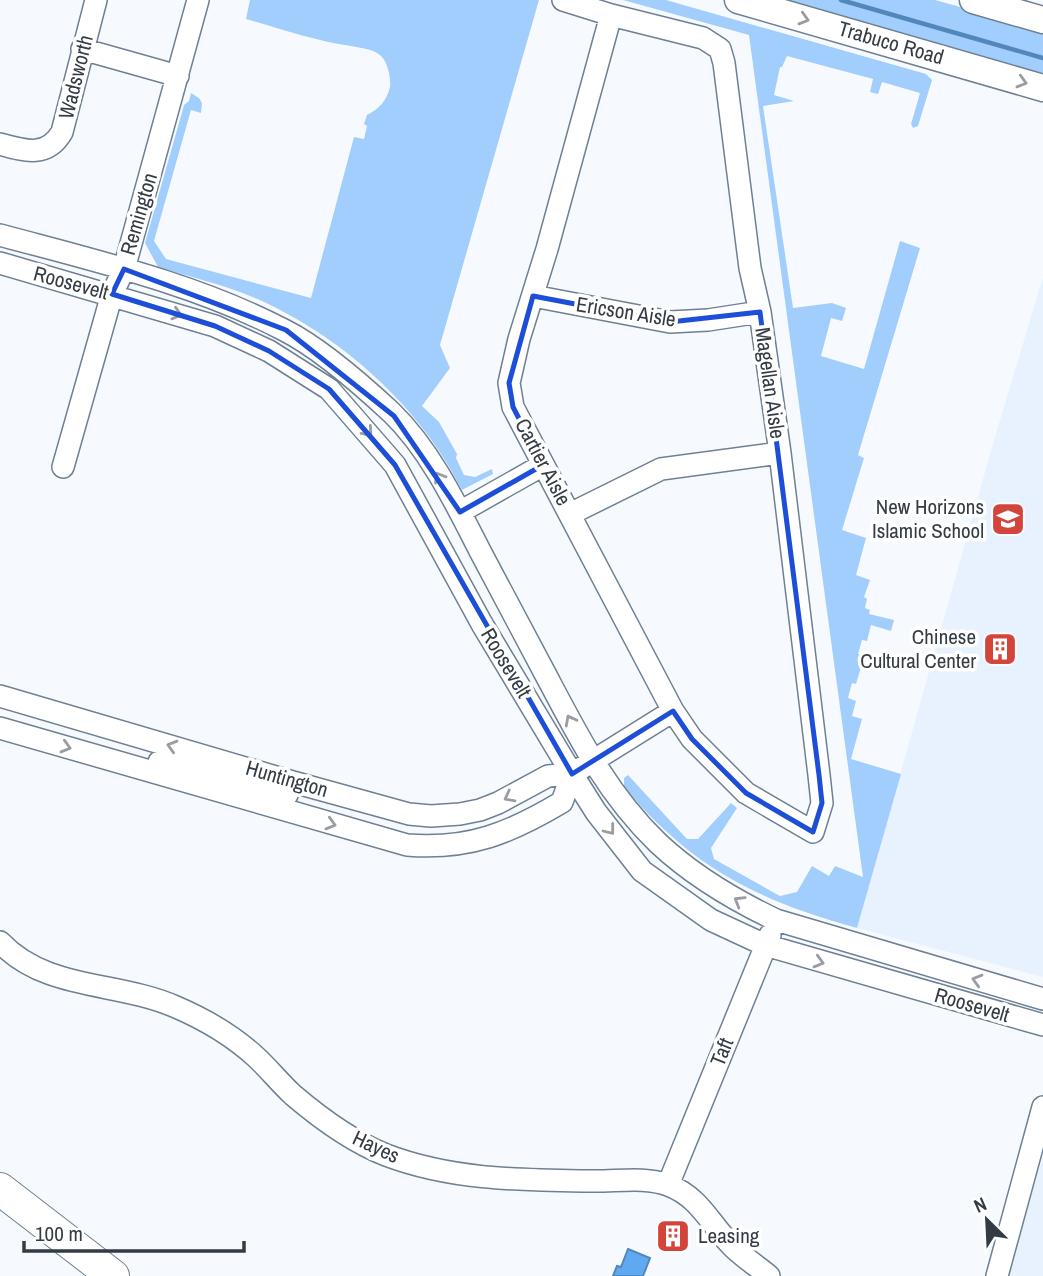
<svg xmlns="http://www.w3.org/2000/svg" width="1043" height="1276" viewBox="0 0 1043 1276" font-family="'Archivo Narrow',sans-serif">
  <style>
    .built { fill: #e8f2fe }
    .green { fill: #a2cefd }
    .water { fill: #60a8ef; stroke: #5287bc; stroke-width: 2 }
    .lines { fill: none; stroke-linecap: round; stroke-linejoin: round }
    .stream { stroke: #5287bc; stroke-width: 4.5 }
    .minor-casing { stroke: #6e8093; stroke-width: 24 }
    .major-casing { stroke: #6e8093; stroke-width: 29 }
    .highway-casing { stroke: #6e8093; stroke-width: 34 }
    .minor { stroke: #fff; stroke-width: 21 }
    .major { stroke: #fff; stroke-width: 26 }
    .highway { stroke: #fff; stroke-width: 32 }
    .oneway { stroke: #999da2 }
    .marked { fill: none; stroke: #1d4ed8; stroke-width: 5; stroke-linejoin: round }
    .labels { text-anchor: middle; stroke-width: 7; stroke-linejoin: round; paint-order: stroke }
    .street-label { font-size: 21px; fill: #333b44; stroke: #fff }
    .poi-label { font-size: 21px; fill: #333b44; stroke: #fff; text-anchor: end }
  </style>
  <rect width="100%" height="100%" fill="#f6faff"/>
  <path class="built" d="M1043,277V977L857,928L994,440Z
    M1043,1157V1276H1006Z"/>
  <path class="green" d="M250,0H539L440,345L450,368L422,406L439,422L457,454L456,458L464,475L475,477L492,469L493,474L462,490C420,406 340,335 255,298C224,285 191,277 158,267L145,243L184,105L189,101L191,93L199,98L202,103L201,113L191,110L154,241L166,259L311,298L354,137L364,139L367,126L364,124L367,115C379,109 387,100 390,87C391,78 388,63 381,56C374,49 361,48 351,46C315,41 281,29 246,19Z
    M623,0H666L926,74L932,80L918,126L913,128L911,124L920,93L882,82L878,94L870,92L873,79L787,56L782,67H780L774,95L794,101L763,106L793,308L832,303L846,308L842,321L831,318L821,356L864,369L900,241L920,248L858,455L864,458L842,530L866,538L856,575L870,580L864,597L867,599L865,608L870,610L869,614L894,620L891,631L871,625L867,641L862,640L858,654L864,657L856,684L852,683L848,698L856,701L852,716L862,719L851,759L901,774L857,928C757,900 692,868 624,787V778L628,775L687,839H698L731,803L737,808L711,848L714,859L780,896L797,892L812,866L829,876L835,866L863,877L749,35Z
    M760,0H935L1043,30V81Z"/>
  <path class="water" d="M628,1249L650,1258L643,1276H613L617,1266L621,1267Z"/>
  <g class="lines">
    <path class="stream" d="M841,0L1043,58"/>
    <g class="minor-casing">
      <path id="minor" d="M563,0L611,15L703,38L720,49L724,63L750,268L760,312L780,453L819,775L822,803L813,832L746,793L692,739L673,711L513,407L509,383L519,339L547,249L611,15
        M82,49L178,76
        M0,144C25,151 47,158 62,132L96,0
        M0,235C96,261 196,284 284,330C320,348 363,386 392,413C430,450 456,504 480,551C503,594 526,637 549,681C580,740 609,796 658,843C692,875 734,900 776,920L1043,999
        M0,263L215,326L269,351L329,389L395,465L482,624L572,774L596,812L642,871L711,920L765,945L1043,1025
        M533,296L670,322L708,320L760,312
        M63,467L112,294L124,269L198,0
        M460,512L543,465
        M570,514L661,469L780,453
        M0,696L293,782L409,814L431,816L460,814L480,810L498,803L548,776L572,774L673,711
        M0,728L407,845C469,850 510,833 562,802L572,774
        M159,762L190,768L287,795
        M0,942C46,991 118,981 176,1007C204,1019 233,1036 256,1057C269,1069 280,1083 293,1095C320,1118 353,1142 386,1155C452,1180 520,1180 589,1181C615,1182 644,1176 668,1185C700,1197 710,1224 732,1246C743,1257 757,1266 769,1276
        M668,1185L770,935
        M997,1276L1043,1107"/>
    </g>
    <g class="major-casing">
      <path id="major" d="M738,0L1043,88
        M973,0L1043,20"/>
    </g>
    <g class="highway-casing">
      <path id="highway" d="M0,1189L113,1276"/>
    </g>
    <use href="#minor" class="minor"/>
    <use href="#major" class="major"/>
    <use href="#highway" class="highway"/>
  </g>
  <defs><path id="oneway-chevron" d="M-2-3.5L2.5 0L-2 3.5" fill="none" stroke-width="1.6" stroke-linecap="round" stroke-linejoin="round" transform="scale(1.75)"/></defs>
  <g class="oneway">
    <use href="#oneway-chevron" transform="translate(804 19) rotate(16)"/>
    <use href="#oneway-chevron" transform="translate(1022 82) rotate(16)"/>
    <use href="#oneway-chevron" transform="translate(177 314) rotate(17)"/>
    <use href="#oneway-chevron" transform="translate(368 432) rotate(49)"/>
    <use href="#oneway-chevron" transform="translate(439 477) rotate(-121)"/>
    <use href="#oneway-chevron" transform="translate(570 720) rotate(-118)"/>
    <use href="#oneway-chevron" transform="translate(172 746) rotate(-164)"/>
    <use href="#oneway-chevron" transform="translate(66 747) rotate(16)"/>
    <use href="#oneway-chevron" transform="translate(509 797) rotate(152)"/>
    <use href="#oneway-chevron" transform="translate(331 824) rotate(16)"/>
    <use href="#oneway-chevron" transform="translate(610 830) rotate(52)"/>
    <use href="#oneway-chevron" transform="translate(739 901) rotate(-149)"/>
    <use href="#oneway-chevron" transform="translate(819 962) rotate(16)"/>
    <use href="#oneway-chevron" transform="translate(977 980) rotate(-164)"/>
  </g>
  <path class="marked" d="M124,269L286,330L394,416L460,512L543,465L513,407L509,383L533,296L670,322L760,312L819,775L822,803L813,832L746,793L692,739L673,711L572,774L395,465L329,389L269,351L215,326L112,294Z"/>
  <defs>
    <g id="school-square" transform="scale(1.75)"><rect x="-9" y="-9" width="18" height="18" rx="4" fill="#d3453a" stroke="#fff"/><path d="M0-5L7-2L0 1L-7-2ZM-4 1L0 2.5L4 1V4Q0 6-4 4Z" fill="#fff"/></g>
    <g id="building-square" transform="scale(1.75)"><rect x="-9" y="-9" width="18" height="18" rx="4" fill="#d3453a" stroke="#fff"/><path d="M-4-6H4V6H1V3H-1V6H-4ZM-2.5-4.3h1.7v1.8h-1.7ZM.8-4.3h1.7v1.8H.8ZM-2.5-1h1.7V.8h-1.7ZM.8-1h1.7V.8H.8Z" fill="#fff"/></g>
  </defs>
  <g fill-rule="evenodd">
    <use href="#school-square" x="1008" y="519"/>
    <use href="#building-square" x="1000" y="649"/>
    <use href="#building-square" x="673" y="1236"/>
  </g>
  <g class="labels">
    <g class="street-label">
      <text transform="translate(891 43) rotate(16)" y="7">Trabuco Road</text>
      <text transform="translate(76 77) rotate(-76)" y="7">Wadsworth</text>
      <text transform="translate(139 214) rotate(-74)" y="7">Remington</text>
      <text transform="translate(71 283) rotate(15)" y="7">Roosevelt</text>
      <text transform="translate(626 312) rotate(9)" y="7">Ericson Aisle</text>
      <text transform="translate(770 383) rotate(82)" y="7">Magellan Aisle</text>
      <text transform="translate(543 462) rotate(62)" y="7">Cartier Aisle</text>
      <text transform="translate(506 663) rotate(59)" y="7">Roosevelt</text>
      <text transform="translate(287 779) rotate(16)" y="7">Huntington</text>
      <text transform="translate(972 1005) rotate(16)" y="7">Roosevelt</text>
      <text transform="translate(722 1052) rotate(-68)" y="7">Taft</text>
      <text transform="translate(376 1147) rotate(25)" y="7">Hayes</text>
    </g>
    <g class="poi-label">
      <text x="984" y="514">New Horizons<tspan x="984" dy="24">Islamic School</tspan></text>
      <text x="976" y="644">Chinese<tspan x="976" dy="24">Cultural Center</tspan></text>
      <text x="698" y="1243" text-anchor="start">Leasing</text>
    </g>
  </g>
  <g transform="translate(987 1220) rotate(336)" stroke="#ffffff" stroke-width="5" paint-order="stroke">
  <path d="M0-5L12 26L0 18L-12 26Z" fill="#333b44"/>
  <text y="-10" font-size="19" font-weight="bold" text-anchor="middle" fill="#333b44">N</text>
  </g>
  <path d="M24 1241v10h220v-10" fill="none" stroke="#333b44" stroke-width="3.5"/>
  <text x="35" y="1241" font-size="21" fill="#333b44" stroke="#ffffff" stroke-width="5" paint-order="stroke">100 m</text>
</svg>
